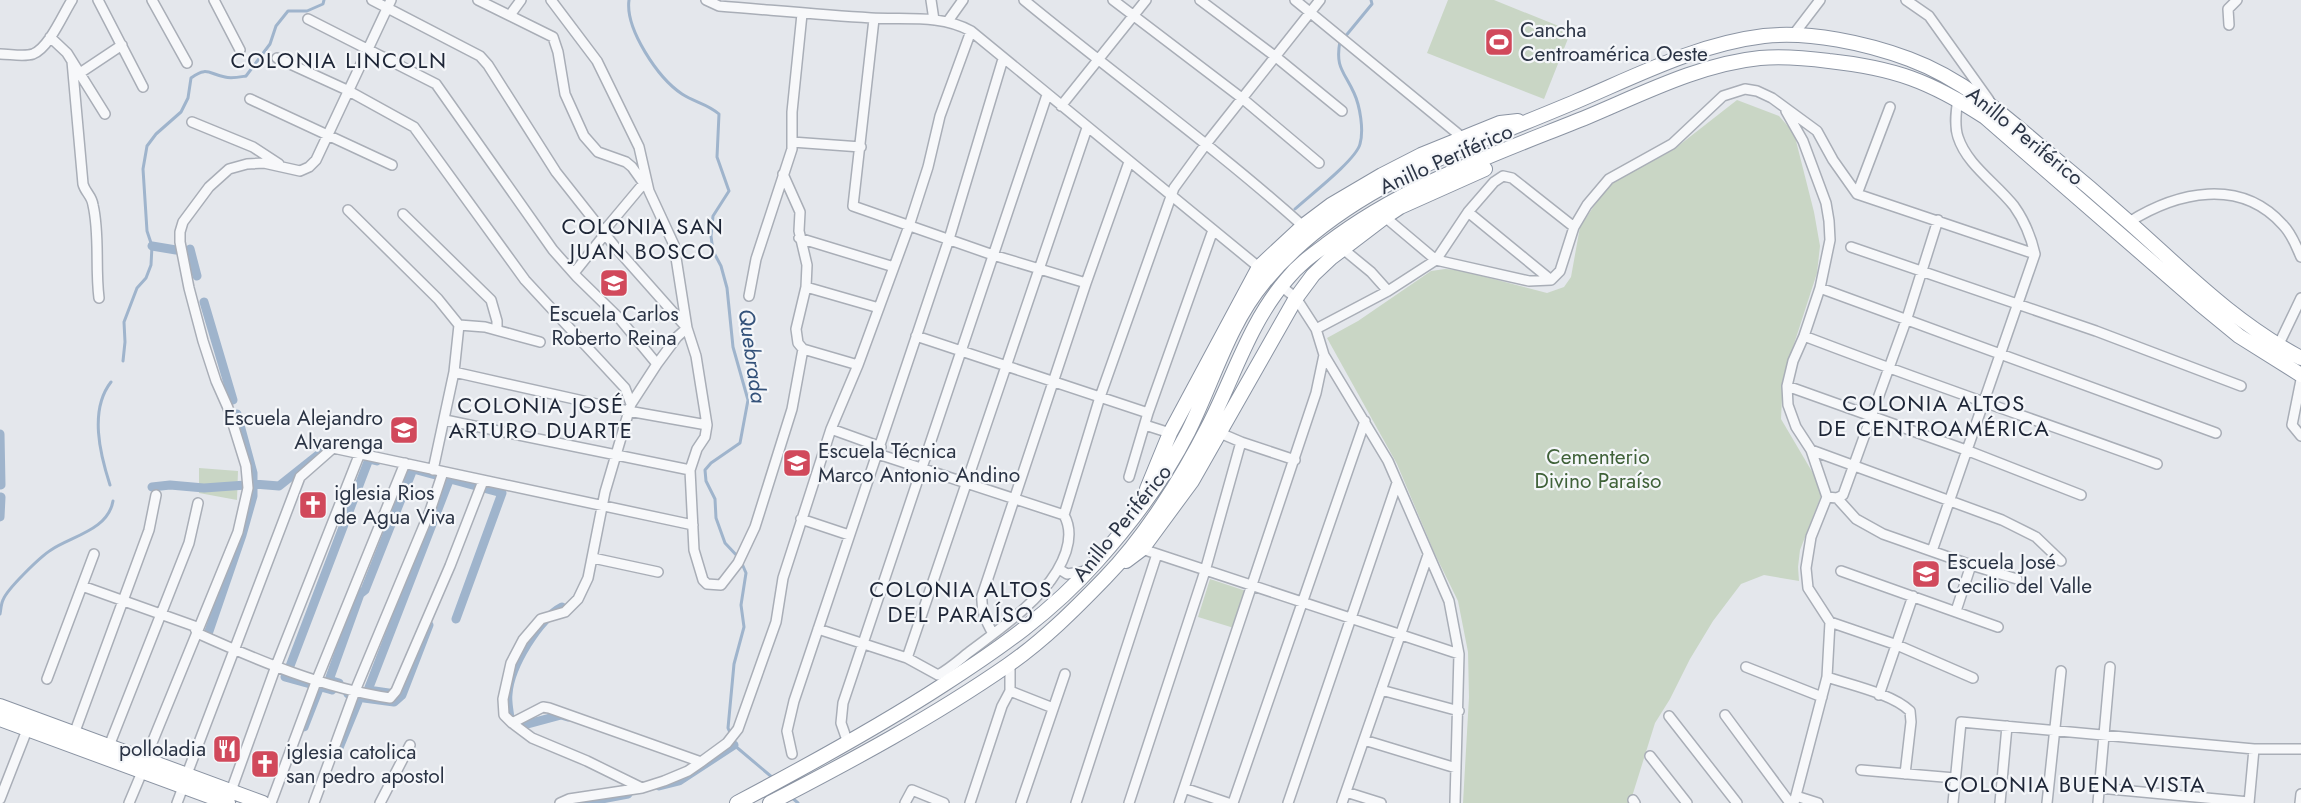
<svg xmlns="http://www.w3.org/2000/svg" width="2301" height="803" viewBox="0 0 2301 803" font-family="Jost,sans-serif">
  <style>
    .green { fill: #c9d6c5 }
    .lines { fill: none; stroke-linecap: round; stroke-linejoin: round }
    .stream { stroke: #9fb4cc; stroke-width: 3 }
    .canal { stroke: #9fb4cc; stroke-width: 9 }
    .minor-casing { stroke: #a9aeb7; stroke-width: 12 }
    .highway-casing { stroke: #8b94a3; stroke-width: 16 }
    .minor { stroke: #f7f8fa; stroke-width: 9 }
    .highway { stroke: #fff; stroke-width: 14 }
    .labels { text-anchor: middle; stroke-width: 4.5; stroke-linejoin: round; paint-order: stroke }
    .poi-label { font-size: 21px; fill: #2b3445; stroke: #f4f6f9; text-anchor: start }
    .street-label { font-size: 21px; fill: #2b3445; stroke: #f4f6f9 }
    .park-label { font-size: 21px; fill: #3f6138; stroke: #f4f6f9 }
    .neighbourhood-label { font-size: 22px; letter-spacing: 1.5px; fill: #1d2536; stroke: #f4f6f9 }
    .water-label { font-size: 22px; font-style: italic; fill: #34527a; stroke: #f4f6f9 }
  </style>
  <rect width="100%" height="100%" fill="#e4e7ec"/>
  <path class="green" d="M1448,0H1494L1571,31L1544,99L1427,53Z
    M1737,100L1779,116L1794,133L1814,212L1820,246L1817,273L1783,378L1781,419L1817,480L1821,496L1800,550L1798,567L1799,581L1764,575L1741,584L1713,621L1690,659L1670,699L1655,723L1630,803H1463L1469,697L1468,652L1458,601L1434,552L1397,464L1327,338L1358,321L1431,271L1445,269L1459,270L1547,293L1564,287L1571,277L1580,227L1598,200L1614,182L1673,150Z
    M199,468L238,471L237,500L199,493Z
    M1210,579L1246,591L1234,628L1198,617Z"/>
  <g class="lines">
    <path class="stream" d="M629,0C625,29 658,78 682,94C694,102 708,104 719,114L717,157L729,191L713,216L711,236L713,251L721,266L727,288L733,347L748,400L740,443L711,463L705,470L706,481L715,499L716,518L725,543L740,559L746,573L741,605L744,627L734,664L728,728L731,735
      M1344,38L1372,4L1371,0
      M1295,209C1309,196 1356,160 1360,144C1364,130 1360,106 1354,93C1344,71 1335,68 1340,41
      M123,361L125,342L124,322L137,288L146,278L151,265L152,246L147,231L143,169L147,146L156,134L181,112L188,98L191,78C207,66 209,74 225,77C231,79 240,77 246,76L270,44L276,26L288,11H307L323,4L324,0
      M110,485C100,454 89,410 111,382
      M0,614C1,609 1,604 3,600C7,589 40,557 51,550C72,536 108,530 113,501
      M733,742L734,745L773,778
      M790,796L798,803"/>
    <path class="canal" d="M152,246L176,250
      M190,249L197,276
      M204,302L233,400
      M0,434L1,485
      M417,470L502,493L456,619
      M253,484L279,486L323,451L333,446
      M152,487L170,485L204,488L246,485
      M0,517L1,497
      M562,607C539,619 510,666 508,694C507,701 509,710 510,718L524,725L561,715L568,717
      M429,625L402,695L368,690L450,478
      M208,634L242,535L253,496V473L237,414
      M290,666L369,459L377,461
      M285,677L332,690
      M339,683L329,680L360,594L365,590L413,469
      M348,694L364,698L394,702L402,695
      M304,727L320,686
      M336,755L359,699
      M659,786L679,781L734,745
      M581,803L628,794"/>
    <g class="minor-casing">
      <path id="minor" d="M98,0L143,87
        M152,0L187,63
        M214,0L240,50
        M372,0L480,56L488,65L556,172L616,248L687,328
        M478,0L553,37L558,52L565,94L584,136L598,152L626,162L632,167L647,188
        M551,0L597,61L639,147L649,191L674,245L687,328L696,356L707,425L705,437L697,449L690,470L694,550L703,580L707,584L721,585L738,563L755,527L792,409L803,349L858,365
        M706,0L719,6C770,10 820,15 871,18C905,20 940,14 971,31L1261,269
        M931,0L934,20
        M1024,0C1116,76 1214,146 1303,226
        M1113,0L1243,99L1319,163
        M1200,0L1276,57L1342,111
        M1295,0L1463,138
        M1906,0L1929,16L1989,100
        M510,15L521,0
        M308,19L436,84L553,250L577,277L619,318L657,364
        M874,19L853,206L993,255L1086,283
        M948,21L963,0
        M2229,25L2228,9L2237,0
        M1794,34L1820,0
        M50,37L67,53L105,114
        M0,54C10,54 24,57 33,54C49,48 63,14 72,0
        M277,58L347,90L414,127L525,280L625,388L631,404
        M72,61L83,184C85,192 92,196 93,205C100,235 95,267 99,298
        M80,73L122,45
        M250,99L392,165
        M1061,106L1146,0
        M1786,111L1803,141L1826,203L1829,221L1830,240L1820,288L1804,336L1793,361L1787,386L1788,405L1796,427L1811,450L1827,497L1811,537L1806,568L1808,588L1830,622L1827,677L1794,803
        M192,122L253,147L279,164
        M792,142L861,147
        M783,174L800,212L799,231L807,265L806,287L796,329L798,343L803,349
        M1857,194L1890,107
        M348,210L438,299L459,325L454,372L433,470
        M1468,212L1551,280
        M403,214L491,300L497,321V330
        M1385,217L1436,260L1529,281L1551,280L1560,271L1574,227L1587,205L1609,179L1672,144L1723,96L1745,89L1757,91L1772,98L1817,131L1833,160L1857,194L2035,254
        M2129,222C2177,192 2240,177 2283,225C2292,234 2296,246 2301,257
        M603,232L644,183
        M799,238L894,267
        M1851,247L2096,331L2241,386
        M1343,249L1371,272L1388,291
        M574,273L605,234
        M806,287L879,308
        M1820,288L2216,433
        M1286,290L1296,298L1316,329L1324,355L1388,461L1449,601L1459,654L1455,803
        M749,296L756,259L792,149V112L802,14
        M459,325L485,327L540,342
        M687,328L677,337L657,364L631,404L605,492L588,578L578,599L565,612L541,619L523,640L511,663L503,699L504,715L512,723L543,707L549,708L701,762
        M1316,329L1388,291L1436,260L1468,212L1494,182L1503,176L1512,178L1574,227
        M916,336L1148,413
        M1804,336C1921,381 2039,421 2157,464
        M2278,346L2301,298
        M454,372L628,411L707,425
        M2301,380L2292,425L2301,436
        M1787,386L1966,450L2081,495
        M445,420L690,470
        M1145,425L1170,433
        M831,429L881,447
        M1241,442L1295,460
        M1811,450L2002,520L2036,537L2061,561
        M878,454L1064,515
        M1129,477L1148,413L1213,230
        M1827,497L1837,498L1843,495L1907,318L1938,220
        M1837,498L1856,519L1883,534L1971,565L1956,611
        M801,519L849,535
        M1142,549L1459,654
        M1932,551L2035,254C2031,237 2024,220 2014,206C1996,183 1967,165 1958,137C1954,125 1956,111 1958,99
        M593,558L658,572
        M1971,565L2017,579
        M1059,569L1067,574L1087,571
        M1841,571L1998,627
        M82,586L194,626L197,633C259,661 323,688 390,698L396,691L450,566L483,481
        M1830,622L1897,645L1973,678
        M818,629L907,658L938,675C949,669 958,661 968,653C997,631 1038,603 1057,571C1067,554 1074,533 1064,515L1100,397L1174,188L1206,144L1320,0
        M993,634C986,621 981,612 982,596L1086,283L1129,162
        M907,658L1087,128
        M1746,667L1822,697
        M1827,677C1851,685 1893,694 1910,711L1911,722L1905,774
        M47,679L94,554
        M1381,690L1459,711
        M1010,691L1053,708
        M1879,695L1913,596
        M1725,715L1790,803
        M1669,716L1737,803
        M512,723L532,738L587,761L642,788
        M74,734L149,530L156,495
        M1364,740L1456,768
        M848,743L841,723L843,703L1047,95
        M109,746L189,543L198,503
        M792,754L787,731L794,701L949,239L1003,59
        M1650,756L1687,803
        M145,760L238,532L248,488L246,466L228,408L216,381L203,341L189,288L180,242V232L183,222L209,187L229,169L247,164L264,163L300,171L309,167L316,160L391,0
        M1861,770L1955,778
        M187,774L300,477L333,448L693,525
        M1184,788L1228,803
        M2099,788L2249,802
        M231,791L276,666L360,453
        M1346,792L1381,803
        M1796,796L1818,803
        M0,799L27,730
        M1633,800L1635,803
        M129,803L142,772
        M177,803L183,787
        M271,803L316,682L405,463
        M314,803L355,691L430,511L443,472
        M380,803L410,745
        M560,803L569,799L642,788L664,781L688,771L701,762L727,743L738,729L776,622L783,578L831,429L858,365L909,226L928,167L940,116L971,31
        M905,803L912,790L944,803
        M970,803L1002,706L1010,691V664
        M1021,803L1065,674
        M1076,803L1157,554
        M1129,803L1205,571L1241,442L1220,433
        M1179,803L1316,393L1324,355
        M1233,803L1365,421
        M1288,803L1397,483
        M1342,803L1428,555
        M1953,803L1961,722L2254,749H2301
        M2000,803L2007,726
        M2047,803L2061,671
        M2098,803L2110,667
        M2249,803L2254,749
        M2300,803L2301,794"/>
    </g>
    <g class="highway-casing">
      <path id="highway" d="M1147,489L1170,433L1259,267L1303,226L1331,205L1382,175L1421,155L1500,123L1518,121
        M1126,561L1142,549L1192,481L1296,298L1313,275L1331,258L1385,217L1400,207L1485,169
        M0,706L263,803
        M0,719L228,803
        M737,803C807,766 877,728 943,685C999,649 1052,612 1097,561C1132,522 1164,479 1188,432C1213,382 1228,325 1264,282C1343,186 1467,148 1577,101C1638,75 1698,44 1764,36C1810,31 1866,43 1909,59C1963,79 2005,116 2048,153C2076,176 2104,200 2131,224C2186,273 2235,323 2301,358
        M770,803C851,761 933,717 1008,665C1043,641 1075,609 1105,578C1145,537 1182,478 1208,427C1234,377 1249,323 1287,279C1298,265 1312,255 1327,244C1404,185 1498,153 1587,117C1642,94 1700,64 1760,58C1783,56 1806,58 1829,61C1894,68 1930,81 1985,117L2200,304L2239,336L2301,375"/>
    </g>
    <use href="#minor" class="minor"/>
    <use href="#highway" class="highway"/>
  </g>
  <defs>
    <g id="stadium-square" transform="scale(1.5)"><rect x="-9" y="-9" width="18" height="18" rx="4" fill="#d1495b" stroke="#f4f6f9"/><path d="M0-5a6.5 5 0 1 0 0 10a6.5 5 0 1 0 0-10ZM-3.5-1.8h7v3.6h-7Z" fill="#fff"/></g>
    <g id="school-square" transform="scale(1.5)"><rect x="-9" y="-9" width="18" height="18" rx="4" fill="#d1495b" stroke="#f4f6f9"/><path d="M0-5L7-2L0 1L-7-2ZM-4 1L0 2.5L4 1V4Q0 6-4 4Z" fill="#fff"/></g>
    <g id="church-square" transform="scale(1.5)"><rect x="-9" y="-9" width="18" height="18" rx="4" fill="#d1495b" stroke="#f4f6f9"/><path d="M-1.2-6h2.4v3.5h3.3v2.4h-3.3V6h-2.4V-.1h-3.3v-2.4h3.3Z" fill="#fff"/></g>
    <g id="restaurant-square" transform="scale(1.5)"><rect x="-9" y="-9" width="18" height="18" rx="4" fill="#d1495b" stroke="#f4f6f9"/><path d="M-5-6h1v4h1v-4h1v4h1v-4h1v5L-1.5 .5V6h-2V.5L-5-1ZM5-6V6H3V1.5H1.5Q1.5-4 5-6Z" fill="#fff"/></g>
  </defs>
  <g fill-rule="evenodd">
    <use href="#stadium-square" x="1499" y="42"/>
    <use href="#school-square" x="614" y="283"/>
    <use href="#school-square" x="404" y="430"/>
    <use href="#school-square" x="797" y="463"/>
    <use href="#church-square" x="313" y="505"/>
    <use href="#school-square" x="1926" y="574"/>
    <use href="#restaurant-square" x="227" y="749"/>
    <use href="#church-square" x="265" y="764"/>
  </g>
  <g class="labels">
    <g class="poi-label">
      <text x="1520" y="37">Cancha<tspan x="1520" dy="24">Centroamérica Oeste</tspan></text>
      <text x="614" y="321" text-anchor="middle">Escuela Carlos<tspan x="614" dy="24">Roberto Reina</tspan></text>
      <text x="383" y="425" text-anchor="end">Escuela Alejandro<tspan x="383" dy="24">Alvarenga</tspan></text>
      <text x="818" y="458">Escuela Técnica<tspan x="818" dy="24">Marco Antonio Andino</tspan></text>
      <text x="334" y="500">iglesia Rios<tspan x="334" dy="24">de Agua Viva</tspan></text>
      <text x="1947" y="569">Escuela José<tspan x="1947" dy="24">Cecilio del Valle</tspan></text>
      <text x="206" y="756" text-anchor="end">polloladia</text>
      <text x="286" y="759">iglesia catolica<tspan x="286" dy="24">san pedro apostol</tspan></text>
    </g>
    <g class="street-label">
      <text transform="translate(2025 136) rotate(39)" y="7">Anillo Periférico</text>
      <text transform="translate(1446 159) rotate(-24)" y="7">Anillo Periférico</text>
      <text transform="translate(1122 523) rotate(-51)" y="7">Anillo Periférico</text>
    </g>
    <g class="park-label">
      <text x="1598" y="464">Cementerio<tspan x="1598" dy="24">Divino Paraíso</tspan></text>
    </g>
    <g class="neighbourhood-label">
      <text x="339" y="68">COLONIA LINCOLN</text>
      <text x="643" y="234">COLONIA SAN<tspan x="643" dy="25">JUAN BOSCO</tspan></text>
      <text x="1934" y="411">COLONIA ALTOS<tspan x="1934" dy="25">DE CENTROAMÉRICA</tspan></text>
      <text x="541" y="413">COLONIA JOSÉ<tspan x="541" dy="25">ARTURO DUARTE</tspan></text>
      <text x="961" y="597">COLONIA ALTOS<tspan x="961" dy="25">DEL PARAÍSO</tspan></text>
      <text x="2075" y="792">COLONIA BUENA VISTA</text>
    </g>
    <g class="water-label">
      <text transform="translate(753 356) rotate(82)" y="8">Quebrada</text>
    </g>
  </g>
</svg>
